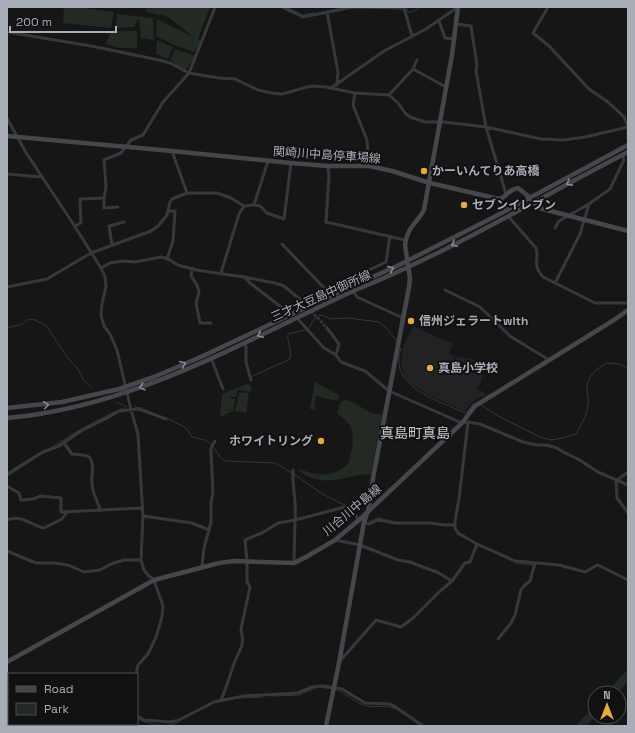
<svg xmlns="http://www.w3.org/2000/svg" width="635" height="733" viewBox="0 0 635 733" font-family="'Space Grotesk','Noto Sans JP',sans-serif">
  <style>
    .built { fill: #222224 }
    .green { fill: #222a23 }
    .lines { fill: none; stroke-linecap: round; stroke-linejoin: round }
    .stream { stroke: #30393f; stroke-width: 1 }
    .street-tunnel { stroke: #333437; stroke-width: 3; stroke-dasharray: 3 1.5; stroke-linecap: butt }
    .street { stroke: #37383c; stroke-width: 3 }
    .secondary { stroke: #45474c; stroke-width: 4.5 }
    .oneway { stroke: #858992 }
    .poi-dot { fill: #e6ab3f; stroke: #111112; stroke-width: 1.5 }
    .labels { text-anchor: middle; stroke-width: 4; stroke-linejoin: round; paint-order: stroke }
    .street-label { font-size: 12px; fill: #a8adb7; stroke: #111112 }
    .poi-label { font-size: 12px; font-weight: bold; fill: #a8adb7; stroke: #111112; text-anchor: start }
    .quarter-label { font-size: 14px; fill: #c9ccd3; stroke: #111112 }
  </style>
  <rect width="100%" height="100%" fill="#161617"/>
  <path class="built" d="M413,326L453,344L449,354L455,356L454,362L456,357L485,361L481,382L477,389L484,392L486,395L473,401L465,411L430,396L409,382L404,375L401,365L403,348Z"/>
  <path class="green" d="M64,7H76L114,12L111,28L63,23Z
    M146,7H210L198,39L202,42L194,52L174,45L156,36L157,19L195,38L167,16L146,12Z
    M117,14L153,18L154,40L141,38L139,17L134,27L116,28Z
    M111,31H137V48H119L106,44Z
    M157,40L173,47L168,59L156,54Z
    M175,49L196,56L185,71L170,60Z
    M315,382L339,395V399L337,401L316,396L314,407L316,410L310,409Z
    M248,384L251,386V392L238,390L236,397H226L235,399L233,410L223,409L234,411L220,417L222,395L228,391Z
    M239,392L249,393L246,413L235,411Z
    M346,399L372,413L382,415L371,474C342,475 327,490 299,471L300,469C317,477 335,477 349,463C353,442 359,427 337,414L340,403Z
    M628,669V682L618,693H606Z
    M595,706V717L586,726H577V724Z"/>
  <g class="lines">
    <path class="stream" d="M286,7L303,15L314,13
      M406,7L408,12H413L420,7
      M7,328L22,324L29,319L35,320L46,325L67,357L78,369L84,381L91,387
      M309,328L314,319L321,315L331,319L348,318L379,322L386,328L396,340
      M401,348C400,353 398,359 399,363C400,390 445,404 466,413L474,403
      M253,376L290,359C292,351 287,342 288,334L305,330
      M116,402L127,407
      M481,405L500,417L540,437L550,440L558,439L576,434C581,425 587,415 588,405C589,400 587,394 587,389C586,377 597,369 606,363L619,364L628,368
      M134,407L142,408
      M119,410L124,408
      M167,418L186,428L192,437L205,440L211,444
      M52,447L81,429L116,411
      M213,447L221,458L225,461L275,463L292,473
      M7,473L39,453
      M294,474L319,492L350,508
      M352,510L357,515
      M369,522L378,518L395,522
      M457,534L464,538
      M515,563L533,565
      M321,687L332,689
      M337,690C347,694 357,704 367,706C377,708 386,704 395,709
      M273,696L300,695L303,693L316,688
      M239,698L262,697
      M7,708H9
      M137,719C150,724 166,729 179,722"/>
    <path class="street-tunnel" d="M311,311L327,328"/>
    <path class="street" d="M282,7L303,17L353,7L404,8L412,36
      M548,7L533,33L549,46L589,89L608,102L624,117L628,127V139
      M327,12L338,72L337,85
      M439,21L445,38L454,39
      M457,24L471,26L477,65L476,71L486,127L506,194
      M7,32L91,46L159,60L170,63L189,73L219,78L235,79L258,90L271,93L282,94L311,86L326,87L355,93L389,95L398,103L405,113L410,117L425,122H444L486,127L541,139L564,140L585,137L628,127
      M413,69L417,60
      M331,88L384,51L426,29L458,7
      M355,93L353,105L367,140L369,166
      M389,95L413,69L446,87
      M7,118L25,151L72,222L101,268L105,277L106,287L102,303L101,315L104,326L110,334L117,350L131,410L138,434L143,516L141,560L144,570L148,575L154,580L163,606L162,617L156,637L148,654L138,665L136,674
      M328,166L329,176L326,222L405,240
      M7,174L41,177
      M187,193H217L231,198L244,206L254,205L260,206L267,213L284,219L291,163
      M254,205L268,161
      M118,207L104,208V198L106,187L104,160L121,153L131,140L143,135L163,102L189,73L205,33L215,7
      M508,216L536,248C540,260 531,263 543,277L595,303H628
      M75,226L81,223L80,199L104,198
      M555,228L559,221L589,204
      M282,244L327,291
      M112,245L109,226L124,222
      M167,259L173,241L175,211H169
      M101,268L110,263L123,261L135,262L161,257L168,259L178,265L196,270L244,277L275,283L284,286L302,301
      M192,268L191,276L197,285L199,292L196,303L200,323H211
      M221,273L239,214L244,206
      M244,277L250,283L285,310L287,316
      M555,283L580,234L589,204L610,189L624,160L622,155
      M7,287L47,279L91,253L151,231L158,226L167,215L170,202L172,199L187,193L172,151
      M445,290L480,307L510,336L549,360
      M353,291L357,297L403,318
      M285,310L386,262L390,236
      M297,318L324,348L336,355L341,362L365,371L389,391L462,423L468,422L480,424L523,442L536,445H546L557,448L565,453L578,459L598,472L628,485
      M327,328L339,344L336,355
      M244,343L246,346V362L251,380
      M211,358L223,389
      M468,422L459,499L455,521V528L458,533L477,544L515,561L559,565L585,572C591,570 593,566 598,565L628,580
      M64,443L72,454C77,455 87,454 90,458C95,464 91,476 92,483C92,494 98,500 100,510
      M293,470C292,487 297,503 295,520L345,507L349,509L359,520
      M7,475L43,452L59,446L81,431L107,418L119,411L139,409L166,419
      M616,481L617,498L628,513
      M616,481L628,472
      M7,486L19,493L21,500L33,499L41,496L61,498V512L142,508
      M143,516L192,523L209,530
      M7,520C21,514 31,525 44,528L62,519L67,512
      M364,522L369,524L378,520L395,523H430L444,525H455
      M335,540L360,545L398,560L410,562L428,569L437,572L452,581
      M7,551L36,563H54L68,565L84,572L100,570L111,564L124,560H141
      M202,567L204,548L211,522V502L213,493L211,453V448L215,441
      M498,639L511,623L515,615L521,590L523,587L530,581L535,563
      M340,661L376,620L401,627L413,618L439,592L452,581L465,563L470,562L477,544
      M221,700C227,687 230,674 235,661C237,655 241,650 242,644C244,638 241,634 241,629L250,587L247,582V561L245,540L264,532L278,523L295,520L294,563
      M7,706H9
      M137,716L144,720L171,722L179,720L214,702L244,696L298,693L312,687L323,686L342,689L365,703L389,704L394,706L423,726"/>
    <path class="secondary" d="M7,136L172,151L291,163L328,166H369L392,171L430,183L499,199C506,198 507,190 518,188L527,195L539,208L628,231
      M7,408L62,402L119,389L154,377L203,356L330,296L397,266L494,217L628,145
      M7,418C132,407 241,343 353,291C448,253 537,199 628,152
      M7,662L154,580L219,563L234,561L294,563L306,557L335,540L359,520L462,423L475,406L614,320L628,310
      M326,726L339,663L364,522L368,511L373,478L409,287L410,279L405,245C407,227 417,223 424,210L452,55L458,7"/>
  </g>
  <defs><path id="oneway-chevron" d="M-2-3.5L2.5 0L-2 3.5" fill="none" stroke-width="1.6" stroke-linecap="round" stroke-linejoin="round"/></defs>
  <g class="oneway">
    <use href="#oneway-chevron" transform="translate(569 183) rotate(151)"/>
    <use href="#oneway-chevron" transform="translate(454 244) rotate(153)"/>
    <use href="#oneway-chevron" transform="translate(391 269) rotate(-23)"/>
    <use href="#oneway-chevron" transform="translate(260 335) rotate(155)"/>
    <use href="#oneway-chevron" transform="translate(183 364) rotate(-23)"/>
    <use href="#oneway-chevron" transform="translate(142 387) rotate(162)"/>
    <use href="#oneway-chevron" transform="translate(46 405) rotate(-8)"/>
  </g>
  <g class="poi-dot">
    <circle cx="424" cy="171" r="4"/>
    <circle cx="464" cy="205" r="4"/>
    <circle cx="411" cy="321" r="4"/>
    <circle cx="430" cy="368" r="4"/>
    <circle cx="321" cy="441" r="4"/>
  </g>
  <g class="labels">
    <g class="street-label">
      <text transform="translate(327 155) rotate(4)" y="4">関崎川中島停車場線</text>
      <text transform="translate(321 296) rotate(-24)" y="4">三才大豆島中御所線</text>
      <text transform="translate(352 510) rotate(-40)" y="4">川合川中島線</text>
    </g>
    <g class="poi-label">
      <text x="432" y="175">かーいんてりあ高橋</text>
      <text x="472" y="209">セブンイレブン</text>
      <text x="419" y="325">信州ジェラートwith</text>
      <text x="438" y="372">真島小学校</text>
      <text x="313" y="445" text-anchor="end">ホワイトリング</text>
    </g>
    <g class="quarter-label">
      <text x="415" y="438">真島町真島</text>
    </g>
  </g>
  <rect width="635" height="733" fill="none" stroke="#a8adb7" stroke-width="16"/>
  <rect x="8" y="673" width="130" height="52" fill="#111112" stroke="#4d4f54"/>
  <rect x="16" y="686" width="20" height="6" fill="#45474c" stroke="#4d4f54"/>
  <text x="44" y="693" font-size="12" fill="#a8adb7">Road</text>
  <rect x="16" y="703" width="20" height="12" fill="#222a23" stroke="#4d4f54"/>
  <text x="44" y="713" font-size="12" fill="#a8adb7">Park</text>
  <g transform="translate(607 705)"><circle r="19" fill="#111112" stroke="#4d4f54"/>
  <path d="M0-3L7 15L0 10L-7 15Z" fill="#e6ab3f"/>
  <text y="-6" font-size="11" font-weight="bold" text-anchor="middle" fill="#a8adb7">N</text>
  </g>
  <path d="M10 26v6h106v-6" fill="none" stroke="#a8adb7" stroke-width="2"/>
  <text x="16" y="26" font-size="12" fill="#a8adb7" stroke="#111112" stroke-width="3" paint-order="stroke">200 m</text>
</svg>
